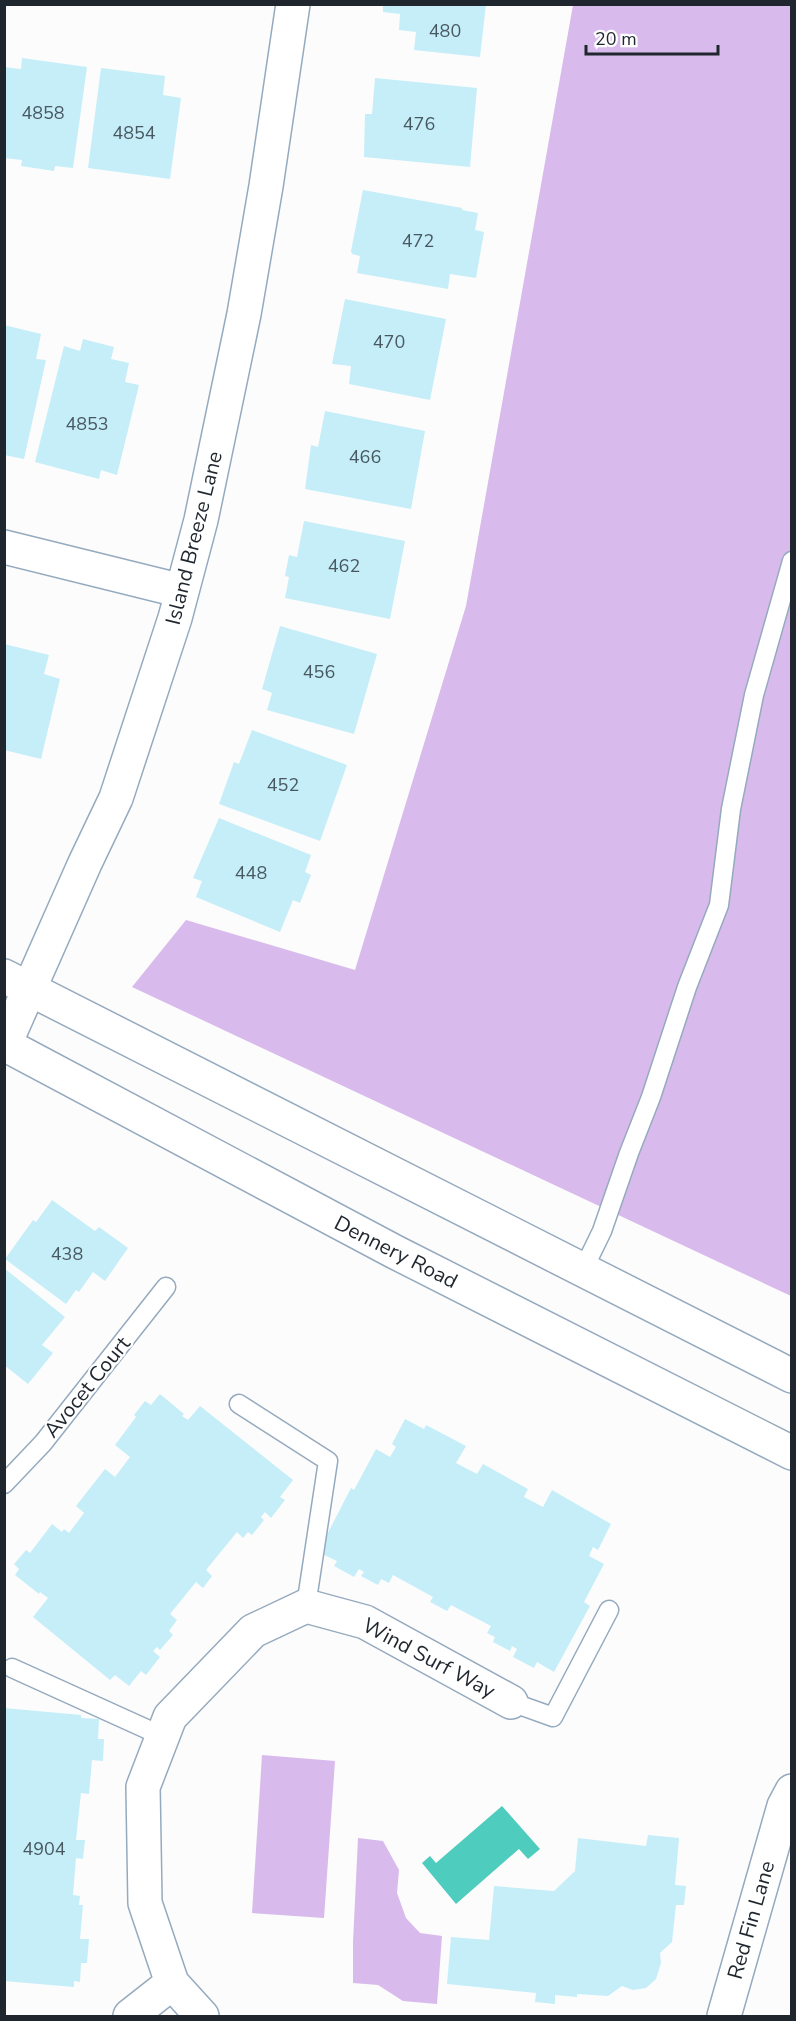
<svg xmlns="http://www.w3.org/2000/svg" width="796" height="2021" viewBox="0 0 796 2021" font-family="'Nunito Sans',sans-serif">
  <style>
    .green { fill: #d8baec }
    .water { fill: #4eccbe }
    .building { fill: #c5eef9 }
    .lines { fill: none; stroke-linecap: round; stroke-linejoin: round }
    .service-casing { stroke: #95aabe; stroke-width: 21 }
    .minor-casing { stroke: #95aabe; stroke-width: 36 }
    .tertiary-casing { stroke: #95aabe; stroke-width: 36 }
    .service { stroke: #fff; stroke-width: 18 }
    .minor { stroke: #fff; stroke-width: 33 }
    .tertiary { stroke: #fff; stroke-width: 33 }
    .labels { text-anchor: middle; stroke-width: 4.5; stroke-linejoin: round; paint-order: stroke }
    .number-label { font-size: 18px; fill: #485861 }
    .street-label { font-size: 21px; fill: #1f262e; stroke: #fff }
  </style>
  <rect width="100%" height="100%" fill="#fcfcfc"/>
  <path class="green" d="M573,5H791V1296L132,987L186,920L355,970L466,606Z
    M262,1755L335,1761L324,1918L252,1913Z
    M358,1838L383,1841L399,1870L397,1893L406,1918L420,1933L442,1936L437,2004L403,2001L378,1985L353,1983V1942Z"/>
  <path class="water" d="M502,1806L540,1849L528,1859L519,1849L456,1904L422,1863L430,1856L436,1863Z"/>
  <path class="building" d="M383,4H486L480,57L414,50L416,32L399,30L400,14L383,12Z
    M22,58L87,67L73,168L55,166L54,171L21,166L22,160L4,158V67L21,69Z
    M101,68L165,76L163,95L181,98L170,179L88,168Z
    M375,78L477,88L470,167L364,157L365,114H372Z
    M363,190L462,208V210L478,213L475,230L484,232L476,278L450,274L448,289L357,273L360,256L352,254L351,251Z
    M345,299L446,319L430,400L349,384L351,366L332,364Z
    M4,325L41,334L36,359L46,360L24,459L4,455Z
    M83,339L114,347L111,359L129,363L125,382L139,385L117,475L101,470L99,479L35,462L64,346L80,351Z
    M325,411L425,431L411,509L305,489L311,445L318,447Z
    M304,521L405,541L390,619L285,598L289,577L285,576L289,555L297,557Z
    M280,626L377,654L354,734L267,710L272,693L262,689Z
    M4,644L49,655L44,674L60,679L41,759L4,750Z
    M252,730L347,765L320,841L219,804L234,762L239,764Z
    M219,818L311,855L305,872L311,875L300,903L293,900L280,932L196,897L202,881L193,878Z
    M52,1200L95,1231L99,1227L128,1248L105,1281L93,1272L79,1292L76,1290L66,1304L5,1259L33,1220L36,1222Z
    M4,1268L65,1317L42,1345L53,1353L28,1384L4,1365L6,1359L4,1358Z
    M160,1394L184,1414L182,1416L188,1420L200,1406L293,1480L280,1497L285,1500L271,1518L265,1512L261,1517L264,1520L252,1535L248,1532L243,1538L237,1532L206,1570L212,1576L203,1588L196,1582L170,1614L177,1620L169,1631L173,1635L160,1650L157,1647L153,1651L160,1657L146,1675L141,1671L129,1686L115,1675L110,1680L33,1617L48,1598L40,1592L39,1594L15,1575L19,1569L14,1564L26,1550L30,1553L52,1524L62,1532L64,1529L69,1533L84,1513L76,1506L105,1469L115,1477L130,1457L115,1445L136,1417L134,1415L145,1401L151,1405Z
    M405,1419L424,1429L426,1425L466,1446L456,1463L477,1474L483,1464L528,1489L524,1497L543,1507L552,1490L611,1524L598,1550L593,1547L589,1556L604,1564L584,1602L590,1606L554,1672L537,1662L534,1668L513,1657L517,1649L512,1646L510,1651L493,1642L495,1637L487,1633L491,1626L451,1605L447,1611L430,1602L433,1597L393,1575L389,1583L381,1579L378,1585L361,1576L364,1572L359,1569L354,1577L334,1566L337,1561L318,1552L351,1488L354,1490L376,1449L390,1457L396,1447L392,1444Z
    M4,1708L81,1715V1718L99,1719L98,1739H104L103,1761L92,1760L89,1794L81,1793L76,1840H85L83,1859L76,1858L73,1895L80,1896L79,1905H83L80,1939H89L87,1963H81L80,1982L74,1981V1987L4,1981Z
    M648,1835L679,1838L675,1885L686,1886L684,1905H676L672,1942L660,1953L661,1963L656,1979L646,1988L633,1990L622,1986L608,1996L577,1994V1997L555,1995V2004L535,2002L536,1993L447,1984L451,1937L489,1940L494,1886L554,1891L575,1871L578,1838L646,1846Z"/>
  <g class="lines">
    <g class="service-casing">
      <path id="service" d="M583,1270L602,1231L629,1153L651,1097L687,987L719,905L731,809L754,695L792,561
        M239,1404L328,1461L306,1606
        M4,1484L43,1443L166,1287
        M12,1668L162,1736
        M511,1702L553,1717L609,1610"/>
    </g>
    <g class="minor-casing">
      <path id="minor" d="M4,547L182,591
        M4,1046L85,863L116,798L175,618L201,520L244,314L266,186L293,4
        M130,2016L172,1983
        M202,2016L172,1983L145,1903L143,1787L170,1717L253,1631L306,1606L365,1622L511,1702
        M724,2016L784,1806L792,1791"/>
    </g>
    <g class="tertiary-casing">
      <path id="tertiary" d="M4,976L792,1376
        M4,1044L395,1252L792,1453"/>
    </g>
    <use href="#service" class="service"/>
    <use href="#minor" class="minor"/>
    <use href="#tertiary" class="tertiary"/>
  </g>
  <g class="labels">
    <g class="number-label">
      <text x="445" y="37">480</text>
      <text x="43" y="119">4858</text>
      <text x="419" y="130">476</text>
      <text x="134" y="139">4854</text>
      <text x="418" y="247">472</text>
      <text x="389" y="348">470</text>
      <text x="87" y="430">4853</text>
      <text x="365" y="463">466</text>
      <text x="344" y="572">462</text>
      <text x="319" y="678">456</text>
      <text x="283" y="791">452</text>
      <text x="251" y="879">448</text>
      <text x="67" y="1260">438</text>
      <text x="44" y="1855">4904</text>
    </g>
    <g class="street-label">
      <text transform="translate(194 538) rotate(-76)" y="7">Island Breeze Lane</text>
      <text transform="translate(396 1252) rotate(27)" y="7">Dennery Road</text>
      <text transform="translate(87 1387) rotate(-51)" y="7">Avocet Court</text>
      <text transform="translate(429 1658) rotate(28)" y="7">Wind Surf Way</text>
      <text transform="translate(751 1920) rotate(-74)" y="7">Red Fin Lane</text>
    </g>
  </g>
  <rect width="796" height="2021" fill="none" stroke="#1f262e" stroke-width="12"/>
  <path d="M586 45v9h132v-9" fill="none" stroke="#1f262e" stroke-width="3"/>
  <text x="595" y="45" font-size="18" fill="#1f262e" stroke="#ffffff" stroke-width="4.5" paint-order="stroke">20 m</text>
</svg>
